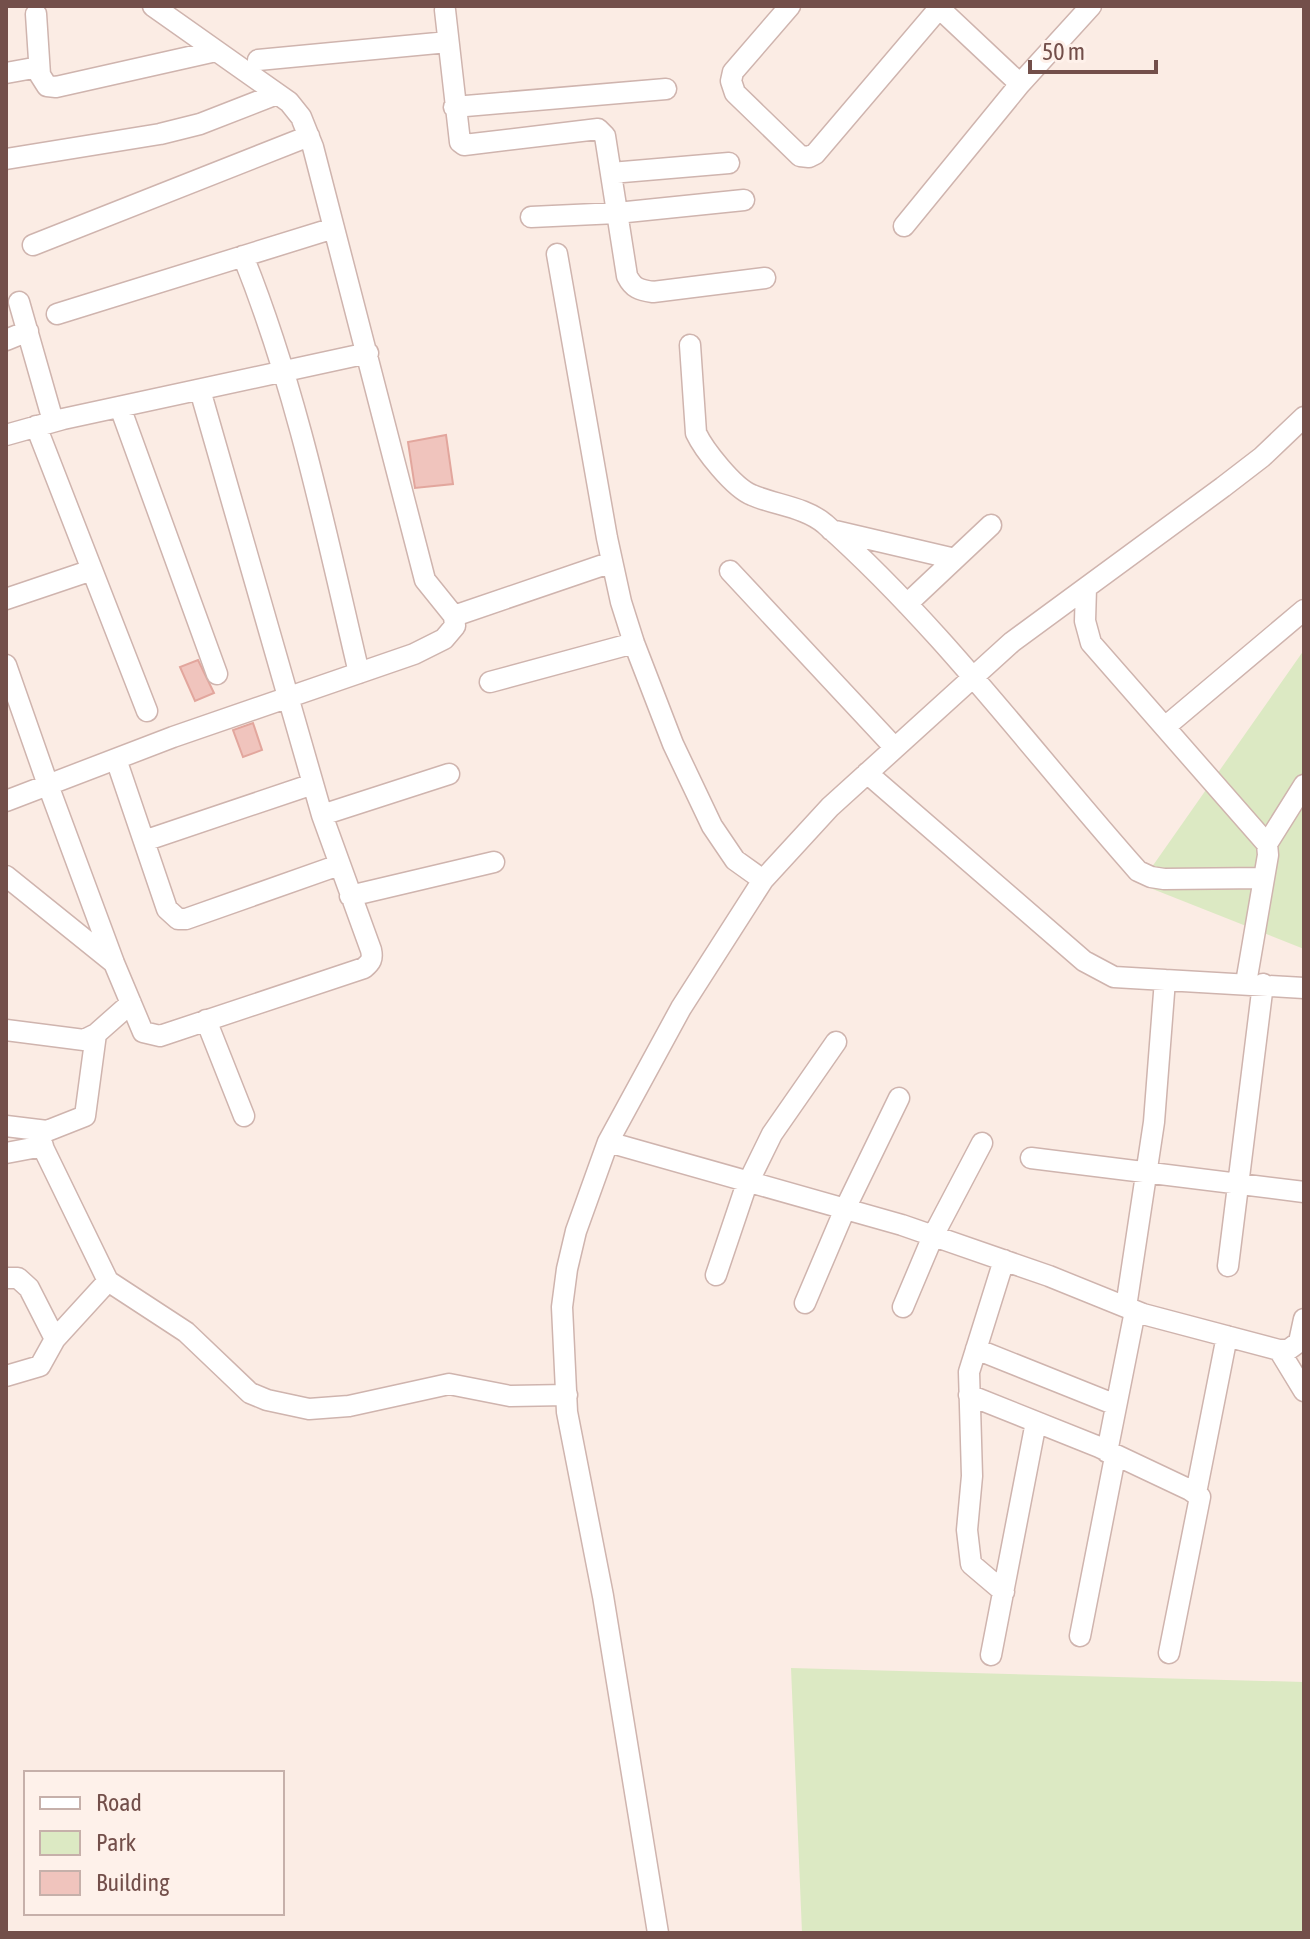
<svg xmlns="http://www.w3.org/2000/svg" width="1310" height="1939" viewBox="0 0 1310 1939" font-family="'Asap Condensed',sans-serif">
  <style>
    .green { fill: #dce9c3 }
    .building { fill: #f0c4bd; stroke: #e2a69d; stroke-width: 2 }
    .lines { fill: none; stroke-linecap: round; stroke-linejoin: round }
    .minor-casing { stroke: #cfb4ae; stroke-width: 23 }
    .minor { stroke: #fff; stroke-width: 20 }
  </style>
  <rect width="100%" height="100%" fill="#fbece4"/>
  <path class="green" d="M1304,650V949L1140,884Z
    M791,1668L1304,1682V1933H802Z"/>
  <path class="building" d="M446,435L453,484L415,488L408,442Z
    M198,660L214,693L195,701L180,667Z
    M253,723L262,750L243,757L233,730Z"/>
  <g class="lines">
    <g class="minor-casing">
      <path id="minor" d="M790,6L733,72L731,81L735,93L800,156L809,157L815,154L941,6
        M937,6L1020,84
        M445,10L460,142L464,145L598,129L605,136L627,276C633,288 639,290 653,292L765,278
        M36,14L40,75L47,86L56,87L216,51
        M258,60L448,42
        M6,73L39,67
        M454,107L666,89
        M6,159L160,134L200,124L277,94
        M611,173L729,163
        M531,217L617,213L744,200
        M904,226L1020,84L1091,6
        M33,245L309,136
        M557,254L607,538L621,602L634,643L673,744L712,826L735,860L763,880
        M243,256C297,390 326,533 359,673
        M19,302L53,421
        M57,314L334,228
        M6,340L28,331
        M690,345L696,433C704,450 734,488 752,495C775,505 805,507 825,524C942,628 1034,754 1138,871L1151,877L1164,879L1264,878
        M120,407L217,674
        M36,426L147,711
        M6,435L63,419L368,353
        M831,530L955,559
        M730,571L895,748
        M1086,588L1085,621L1091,643L1267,844L1268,855L1246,983
        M6,599L92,570
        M907,604L991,525
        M454,616L612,562
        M6,665L48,785L114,963L143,1032L160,1036L364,968C371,962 373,959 371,950L322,815L200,390
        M490,682L634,643
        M1165,727L1304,610
        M116,759L167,909L178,919H186L339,865
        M867,773L1084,961L1114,977L1304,988
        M6,801L173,737L414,654L444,639L455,626L454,616L425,580L313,147L301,117L289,102L153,6
        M322,815L449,774
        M144,841L313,784
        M1267,844L1304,785
        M6,876L114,963
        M350,896L494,862
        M206,1020L244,1116
        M6,1030L84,1040L96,1034L131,1003
        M6,1126L47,1131L85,1116L96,1034
        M35,1131L108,1281L186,1332L250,1393L267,1400L309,1409L349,1406L449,1384L510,1396L567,1395
        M608,1142L902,1225L1049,1276L1143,1314L1279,1350H1288L1299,1342L1304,1319
        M6,1153L43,1146
        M1031,1158L1304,1192
        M1228,1266L1263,984
        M716,1275L745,1189L772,1134L836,1042
        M6,1278H18L29,1288L55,1339
        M805,1303L845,1209L899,1098
        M903,1307L933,1236L982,1143
        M1126,1307L1154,1122L1165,980
        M976,1349L1116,1405
        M1279,1350L1304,1391
        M6,1376L40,1366L55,1339L108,1281
        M969,1395L1099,1447L1190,1490L1200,1497L1169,1653
        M1107,1452L1135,1311
        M1196,1493L1227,1336
        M1004,1592L971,1564L967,1530L972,1476L969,1372L1004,1260
        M1080,1636L1115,1457
        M991,1655L1036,1422
        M658,1933L603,1596L567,1412L562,1307L567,1269L576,1231L608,1142L681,1008L763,880L830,807L1012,642L1223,487L1262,457L1304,417"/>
    </g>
    <use href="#minor" class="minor"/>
  </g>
  <rect width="1310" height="1939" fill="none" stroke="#734f4a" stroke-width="16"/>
  <rect x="24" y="1771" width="260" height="144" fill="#fef1ea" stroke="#c6b0aa" stroke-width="2"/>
  <rect x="40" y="1797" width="40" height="12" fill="#ffffff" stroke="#c6b0aa" stroke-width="2"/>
  <text x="96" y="1811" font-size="24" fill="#734f4a">Road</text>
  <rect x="40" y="1831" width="40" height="24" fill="#dce9c3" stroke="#c6b0aa" stroke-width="2"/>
  <text x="96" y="1851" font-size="24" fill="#734f4a">Park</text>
  <rect x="40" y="1871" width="40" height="24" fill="#f0c4bd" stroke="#c6b0aa" stroke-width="2"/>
  <text x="96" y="1891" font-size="24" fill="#734f4a">Building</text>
  <path d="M1030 60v12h126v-12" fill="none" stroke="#734f4a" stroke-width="4"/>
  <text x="1042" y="60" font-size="24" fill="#734f4a" stroke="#fef1ea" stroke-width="6" paint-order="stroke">50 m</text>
</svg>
